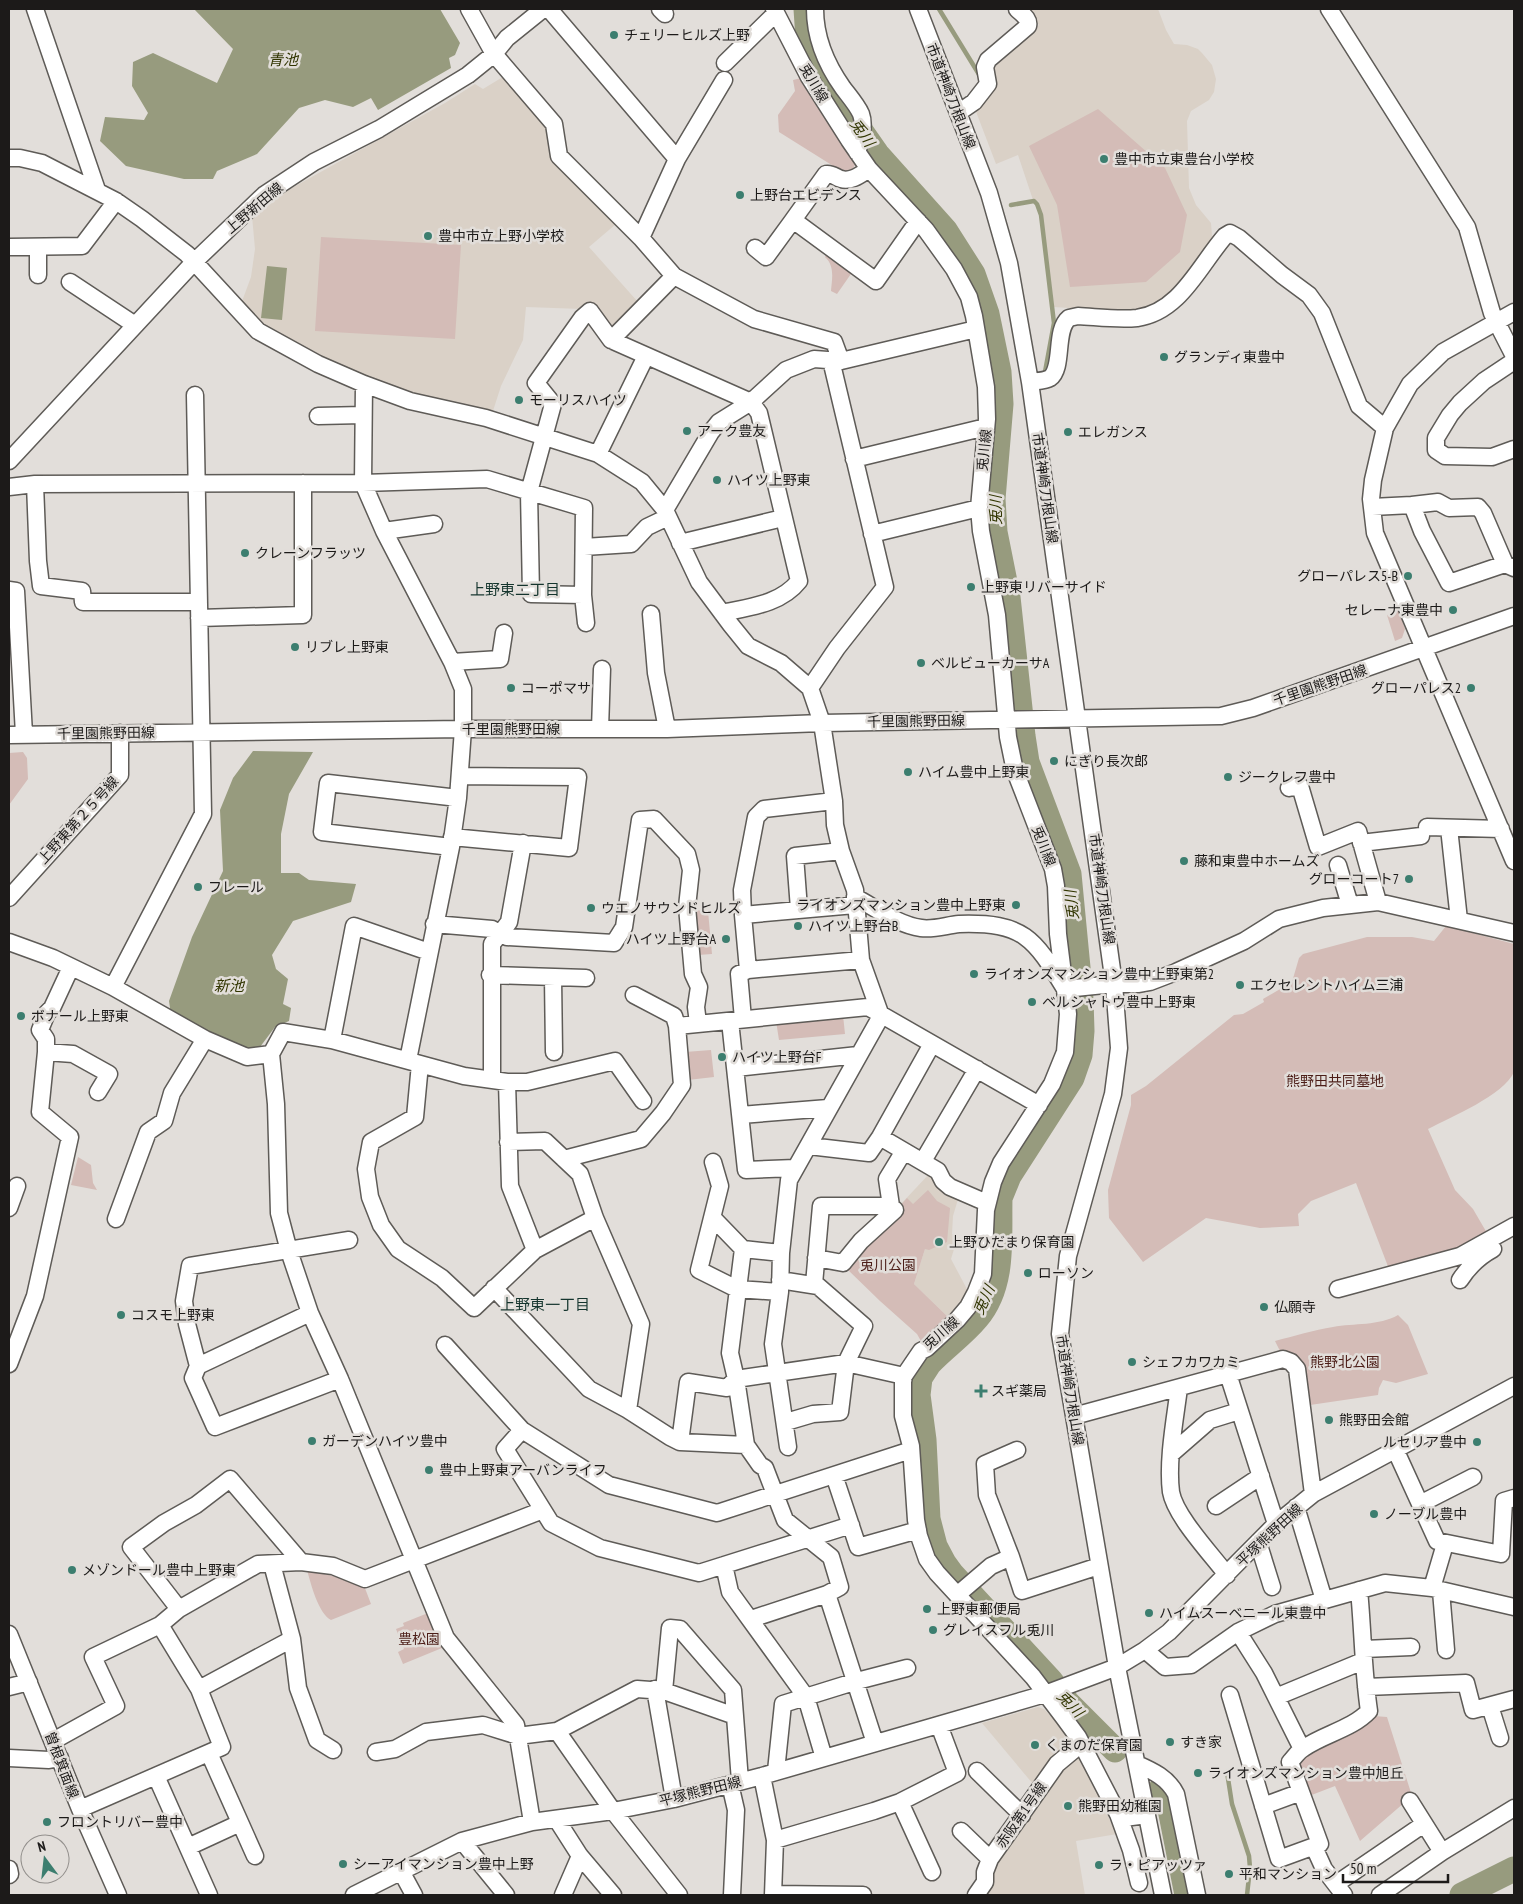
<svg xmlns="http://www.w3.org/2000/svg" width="1523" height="1904" viewBox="0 0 1523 1904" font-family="'PT Sans Narrow','Noto Sans JP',sans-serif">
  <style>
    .built { fill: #dad1c7 }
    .green { fill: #d4bcb7 }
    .water { fill: #979b7e }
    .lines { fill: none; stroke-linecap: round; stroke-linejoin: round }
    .stream { stroke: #979b7e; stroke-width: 4.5 }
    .river { stroke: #979b7e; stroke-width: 25 }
    .minor-casing { stroke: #5e5b57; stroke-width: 19 }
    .minor { stroke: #fff; stroke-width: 16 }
    .poi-dot { fill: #3c7e6f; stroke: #e2deda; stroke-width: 2 }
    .labels { text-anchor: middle; stroke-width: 5; stroke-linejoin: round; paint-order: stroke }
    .poi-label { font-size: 14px; fill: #1c1a19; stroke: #e2deda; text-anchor: start }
    .street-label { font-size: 14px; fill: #1c1a19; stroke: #e2deda }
    .park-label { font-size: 14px; fill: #4c1e18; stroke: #e2deda }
    .water-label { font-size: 15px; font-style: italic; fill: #313500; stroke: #e2deda }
    .neighbourhood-label { font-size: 15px; fill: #15352e; stroke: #e2deda }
  </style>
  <rect width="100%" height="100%" fill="#e2deda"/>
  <path class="built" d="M1025,9H1158L1166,30L1174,44L1187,45L1198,49L1202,53L1212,65L1216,79L1214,92L1209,100L1191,111L1187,121L1189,188L1196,205L1211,223L1212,236L1209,246L1175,291L1153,306L1129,312L1054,307L1043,219L1039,202L1036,200H1033L1018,155L996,164L975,109L991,65L1039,25Z
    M506,75L549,123L554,157L616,224L589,247L638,302L608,332L591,303L582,309L526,307L523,340L501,386L492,414L371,381L288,342L260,325L241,304L251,277L255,249L252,216L281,194L445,103L475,84L483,89Z
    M931,1172L959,1196L953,1216L952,1234L958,1236L951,1259L968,1291L948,1317L914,1284L925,1249L899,1206Z
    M1038,1707L1044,1709L1059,1725L1069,1742L1070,1747L1033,1784L982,1723Z
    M1078,1755L1117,1834L1076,1841L1085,1895H983L990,1872L1056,1772Z"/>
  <path class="green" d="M805,77L852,154L855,165L850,173L846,174L779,132L778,115L795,91L793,80Z
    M1098,109L1165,168L1187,215L1180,252L1146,282L1070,287L1057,205L1029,146Z
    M321,237L461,245L455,339L315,331Z
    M828,252L853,271L837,294L831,291C832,279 835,266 825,257Z
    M1399,611L1405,629L1402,638L1395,641L1387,615Z
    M23,752L27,758L28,779L9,805V753Z
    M693,910L708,911L712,954L698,955Z
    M1446,926L1514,944V1072C1504,1095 1451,1117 1428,1129L1455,1190L1473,1209L1487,1233L1458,1251L1389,1269L1356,1183L1311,1201L1298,1214L1299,1226L1260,1228L1206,1218L1143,1262L1109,1218L1108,1190L1131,1105V1095L1146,1086L1234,1015L1243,1014L1264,1002L1263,999L1292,982L1299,958L1303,954L1367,937H1412L1434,941Z
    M843,1015L845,1034L779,1040L776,1021Z
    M711,1050L714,1077L688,1080L685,1052Z
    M78,1157L91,1165L93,1183L97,1190L71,1185Z
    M928,1190L937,1201L950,1208L947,1242L929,1250L925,1249L914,1284L948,1317L922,1343L917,1334L880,1301L846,1268L907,1198L913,1204Z
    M1398,1315L1408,1325L1428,1374L1396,1383L1383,1380L1379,1388L1378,1395L1310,1405L1304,1366L1281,1353L1275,1341C1294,1336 1314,1330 1333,1327C1354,1323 1379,1326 1398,1315Z
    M307,1570L363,1583L371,1604L331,1620C318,1613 311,1584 307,1570Z
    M428,1613L442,1648L403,1664L398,1652L404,1649L396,1629L404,1626L403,1623Z
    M1374,1716L1387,1717L1412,1796L1360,1841L1335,1786L1309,1796L1296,1768L1308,1753Z"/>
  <path class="water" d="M194,9H440L460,43L455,55L449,58L451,68L378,110L371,98L353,107L325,100L299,108L257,154L217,171L213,179H184L126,166L100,141L105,117L144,120L148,113L132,86L133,62L153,53L217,83L233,49Z
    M267,266L287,268L282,320L261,318Z
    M253,751L313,752L289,794L281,834V873H299L309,880L356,884L351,902L293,921L272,955L276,969L288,979L283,1004L291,1008L289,1021L275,1027L260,1047L245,1051L171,1015L169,1001L192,937L223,871L220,810L233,778Z"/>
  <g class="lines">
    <path class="stream" d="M939,9L980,76
      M1011,205L1034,201L1037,204L1041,215L1054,323L1045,372
      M1227,1772L1232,1804L1249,1856L1250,1868L1247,1895"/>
    <path class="river" d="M806,9L808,39L818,67L828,84L877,154L945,230L973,274L987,314L999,372L1001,404L993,499L995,532L1008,597L1023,736L1027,762L1069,874L1081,999L1082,1031L1080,1055L1072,1078L1009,1176L1000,1198C999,1238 1005,1285 977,1318C963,1335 944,1348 929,1364L920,1378L918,1395L924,1440L928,1519L935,1546L944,1563L952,1574L1050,1680L1067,1702L1115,1750
      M1160,1790L1165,1795L1169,1804L1187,1895
      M1462,1895L1514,1869"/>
    <g class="minor-casing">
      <path id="minor" d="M35,9L97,190
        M469,9L494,54L554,124L559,156L641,238L674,276L754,319L834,342L841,361
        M549,9L677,159L641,238
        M660,9L665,14
        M774,9L809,77L849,140L869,169L926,230L954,269L969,297L974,316L986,387L987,419L979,508L981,531L997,615L1008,737L1015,771L1053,869L1056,886L1058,934L1068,1014L1065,1052L1052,1084L1001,1163L993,1182L986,1210L983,1274L976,1292L968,1307L957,1320L927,1348L921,1351L904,1376L903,1382V1416L911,1446L916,1520L919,1536L927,1559L937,1573L1033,1677L1064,1718L1078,1737L1119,1816L1124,1818L1147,1815
        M815,9C815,39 826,64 843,88C849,96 857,105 861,114C865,125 861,142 857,152
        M918,9L989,193L1009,263L1030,382L1114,984L1119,1048L1113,1094L1068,1256L1060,1334L1117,1667L1163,1895
        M1329,9L1467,227L1492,313L1514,356
        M725,63L776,13
        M958,113L974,102L988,84L985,67L988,60L1028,26C1030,19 1022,14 1017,9
        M9,158H20L42,163L116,201L142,219L187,254L258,331L318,364L364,384L410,401L486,418L598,454L642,482L665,510L699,582L731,625L748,646L781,663L810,688L822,723L834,801L835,825L841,851L855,890L861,960L881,1016L789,1180L781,1253L780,1292L773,1344L788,1447
        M677,159L724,80
        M869,169C861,174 852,182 841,179C835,177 832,173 826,174L793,220L876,281L918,221
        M9,247L82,246L116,201
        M38,247V275
        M755,248L766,257L793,220
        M70,282L135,325
        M1514,312L1443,352L1410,384L1385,428L1373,480L1371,499L1375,533L1514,861
        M611,340L674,276
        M1514,361L1484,381L1460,403L1450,415L1436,438V450L1445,456L1492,457L1514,449
        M1030,382C1036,381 1045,381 1050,378C1064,368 1054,330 1069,318L1078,316C1097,317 1118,320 1137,318C1180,312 1199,266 1225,236L1230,233L1239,238L1282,275L1309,295L1322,313L1359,406L1385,428
        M364,384L363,483L384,531L452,662L463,689V729L458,798L451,847L408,1060
        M318,416L363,415
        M598,454L646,356
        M854,459L986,427
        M9,461L194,262L264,195L314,162L379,129L468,75L494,54L507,38L543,9
        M35,484L38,561L41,586L82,591L83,602H199
        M9,487L35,484L363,483L487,479L584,508L583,595L586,623
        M1412,505L1438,502L1449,508L1478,507L1483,513L1505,564
        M1372,507L1412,505L1422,531L1449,583L1505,564L1514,568
        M665,510L711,432L719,422L751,402L786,370L814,359L841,361L976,329
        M384,531L434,524
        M872,534L979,508
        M680,543L783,518
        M584,547L631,544L647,527L668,517
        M9,590L16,591L24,734
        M583,595L531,594L529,492L553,404L536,383L582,318L590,311L611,340L751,402L759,413L799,581C781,604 750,607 722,613
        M651,614L656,673L667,729
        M199,618L303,615V483
        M452,662L500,659L504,633
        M810,688L837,648L885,587L831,360
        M600,729L602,669
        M9,735L463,729H667L822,723L1221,716L1253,708L1514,616
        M1289,788L1300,786L1318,847L1358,831L1378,902
        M1427,827L1501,829
        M1449,828L1459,920
        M452,837L569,848L578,777L461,776
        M1361,843L1421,836
        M451,847L322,832L328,783L458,798
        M1338,865L1350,905
        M855,897C876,908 898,925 921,928C934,930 947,925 959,924C1024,922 1034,938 1065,989L1114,984H1139L1150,982L1176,972L1244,941L1279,919L1323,908L1378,902L1514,933
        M9,898L120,775V733
        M799,909L795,856L841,851
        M743,915L742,890L756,817L764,809L834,801
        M434,924L492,929L507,937L614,943L624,927L640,820L654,819L687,854L691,870L687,907L693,974L699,987L696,1007L698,1023
        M9,942L53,958L113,987L205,1039L247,1057L271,1054L283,1032L332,1040L464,1076L507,1082H527L615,1061L643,1101
        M748,970L861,960
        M490,975L586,978
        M553,977L554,1052
        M113,987L203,814L195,395
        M634,995L674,1016L677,1026
        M743,1019L739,974L748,970L743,915L855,905
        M730,1021L746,1170L795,1168
        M332,1040L354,926L429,952
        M46,1052V1039L40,1030L47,1013L52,1008L71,967
        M271,1054L276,1104L279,1213L289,1251L310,1313L340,1379L446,1638L516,1725L532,1822
        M420,1064L415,1117L371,1142L366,1169L370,1197L381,1225L398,1249L442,1278L474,1308L535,1250L595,1218
        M736,1068L858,1055
        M492,1080V944L509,922L523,843
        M507,1082L510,1186L535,1250
        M741,1115L828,1108
        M880,1137L938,1171L943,1181L950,1187L987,1203
        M508,1142L545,1141L580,1174L595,1218L641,1324L628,1410
        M809,1146L869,1153L880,1137L932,1044
        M564,1159L641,1139L663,1113L682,1085L677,1026L868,1007L1039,1105
        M923,1161L977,1069
        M713,1162L720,1186L699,1270L737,1289L780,1292
        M9,1208L17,1186
        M713,1218L743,1249L730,1353L736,1379L746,1445
        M116,1219L148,1132L164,1121L172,1093L205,1039
        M743,1249L781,1253
        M816,1258L843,1263L861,1241L895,1210L891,1206
        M780,1280L818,1286L864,1326L846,1363L840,1412L813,1414L786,1422
        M1460,1280C1469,1266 1478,1257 1493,1249
        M814,1284L821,1206H891L887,1179L904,1151
        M494,1288L589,1389L628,1410L670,1437L680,1442L746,1445L760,1465L765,1468L785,1520L831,1557L840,1587L827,1594L751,1619
        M1338,1289L1460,1256L1514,1226
        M310,1313L198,1366L187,1324L184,1301L190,1266L349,1240
        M445,1345L522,1430L609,1485L717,1513L911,1450
        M9,1364L35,1296L70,1137L40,1112L46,1052L73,1054L109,1074L98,1092
        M198,1366L193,1378L215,1427L340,1379
        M1228,1374L1276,1524
        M1179,1388C1175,1419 1167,1461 1171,1492C1175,1516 1212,1555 1227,1575
        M1074,1416L1283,1359L1291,1362L1297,1369L1313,1494
        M522,1430L505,1449L551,1523L600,1548L699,1573L851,1525
        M680,1442L688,1382L727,1388L736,1379L846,1363L904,1376
        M1395,1449L1437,1541L1501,1554L1504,1501L1514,1498
        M1017,1450L985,1464L987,1495L1011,1557L1022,1591L1099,1566
        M1171,1454L1210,1420L1239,1411
        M834,1475L858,1547L918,1530
        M1420,1504L1473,1477
        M1216,1506L1261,1476
        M1296,1507L1324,1600
        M1258,1542L1272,1587
        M272,1564L292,1639L298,1688L317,1740L333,1750
        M724,1565L730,1592L806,1697L824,1758
        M1432,1588L1445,1544
        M1441,1591L1446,1650
        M827,1594L875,1743
        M957,1595L991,1566L1011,1557
        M179,1609L131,1547L164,1523L196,1505L230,1479L301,1562
        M1238,1632L1264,1673L1302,1749
        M9,1634L80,1809L118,1895
        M1364,1649L1411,1647
        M1145,1650L1165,1667L1191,1665L1238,1632L1275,1614L1385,1583L1432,1588L1514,1607
        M9,1687L29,1682
        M1366,1687L1466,1683L1473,1710L1514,1699
        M199,1689L292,1639
        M655,1689L674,1799
        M664,1691L670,1628L680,1629L733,1690L740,1781
        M1230,1695L1279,1859L1320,1844L1290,1762C1294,1758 1298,1751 1304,1748C1324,1734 1352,1729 1369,1711C1363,1671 1363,1631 1359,1590
        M1276,1697L1363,1661
        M1490,1706L1500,1738
        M557,1731L613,1811L679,1895
        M53,1741L116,1706L93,1657L160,1625L179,1609L258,1564L301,1562L333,1566L365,1579L543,1510
        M376,1752L395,1749L426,1732L483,1725L518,1736L557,1731L637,1689L664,1691L735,1716
        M209,1753L255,1856
        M9,1758L49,1760L60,1758
        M1137,1764C1153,1771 1168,1778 1176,1794L1197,1895
        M776,1771L783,1704L857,1681L907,1668
        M977,1771L1022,1815
        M156,1776L209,1895
        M762,1776L775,1840L773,1895
        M730,1784L736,1810L732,1895
        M1410,1801L1442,1852
        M900,1802L932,1872
        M1263,1806L1301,1792
        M80,1809L222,1747L199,1689L160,1625
        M1118,1814L1131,1850L1139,1883
        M557,1820L580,1856L613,1895
        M961,1831L990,1859
        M775,1840L874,1811L900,1802L957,1773L939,1725
        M462,1841L506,1895
        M188,1847L240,1823
        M1314,1847L1324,1869L1344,1895
        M9,1869L10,1874L9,1875
        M401,1871L414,1895
        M1336,1884L1424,1824
        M773,1894L863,1895
        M354,1895L462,1841L532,1822L613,1811L674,1799L762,1776L1045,1694L1117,1667L1145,1650L1169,1632L1276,1524L1313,1494L1514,1386
        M563,1895L580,1856
        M976,1895L985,1882V1872L990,1859L1057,1764L1081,1744
        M1380,1895L1442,1852L1514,1808"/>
    </g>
    <use href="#minor" class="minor"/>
  </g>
  <g class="poi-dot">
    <circle cx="614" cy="35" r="5"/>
    <circle cx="1104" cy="159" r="5"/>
    <circle cx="740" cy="195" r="5"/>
    <circle cx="428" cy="236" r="5"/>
    <circle cx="1164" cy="357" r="5"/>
    <circle cx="519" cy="400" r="5"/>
    <circle cx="687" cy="431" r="5"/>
    <circle cx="1068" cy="432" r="5"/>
    <circle cx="717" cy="480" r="5"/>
    <circle cx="245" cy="553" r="5"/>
    <circle cx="1408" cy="576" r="5"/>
    <circle cx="971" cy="587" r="5"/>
    <circle cx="1453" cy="610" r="5"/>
    <circle cx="295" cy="647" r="5"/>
    <circle cx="921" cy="663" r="5"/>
    <circle cx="511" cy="688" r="5"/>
    <circle cx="1471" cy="688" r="5"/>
    <circle cx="1054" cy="761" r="5"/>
    <circle cx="908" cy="772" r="5"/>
    <circle cx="1228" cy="777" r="5"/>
    <circle cx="1184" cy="861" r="5"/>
    <circle cx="1409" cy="879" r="5"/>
    <circle cx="198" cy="887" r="5"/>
    <circle cx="1016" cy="905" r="5"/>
    <circle cx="591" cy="908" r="5"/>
    <circle cx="798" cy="926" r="5"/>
    <circle cx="726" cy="939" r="5"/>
    <circle cx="974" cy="974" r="5"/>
    <circle cx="1240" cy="985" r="5"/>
    <circle cx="1032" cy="1002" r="5"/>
    <circle cx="21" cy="1016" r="5"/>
    <circle cx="722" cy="1057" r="5"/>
    <circle cx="939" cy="1242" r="5"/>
    <circle cx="1028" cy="1273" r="5"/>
    <circle cx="1264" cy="1307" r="5"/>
    <circle cx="121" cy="1315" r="5"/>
    <circle cx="1132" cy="1362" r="5"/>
    <path d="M978.5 1383.5h5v5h5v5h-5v5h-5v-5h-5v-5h5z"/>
    <circle cx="1329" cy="1420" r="5"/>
    <circle cx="312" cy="1441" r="5"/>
    <circle cx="1477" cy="1442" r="5"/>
    <circle cx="429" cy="1470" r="5"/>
    <circle cx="1374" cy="1514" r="5"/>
    <circle cx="72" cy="1570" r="5"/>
    <circle cx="927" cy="1609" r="5"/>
    <circle cx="1149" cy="1613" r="5"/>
    <circle cx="933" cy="1630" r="5"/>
    <circle cx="1170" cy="1742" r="5"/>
    <circle cx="1035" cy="1745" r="5"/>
    <circle cx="1198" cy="1773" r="5"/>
    <circle cx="1068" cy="1806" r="5"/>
    <circle cx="47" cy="1822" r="5"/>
    <circle cx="343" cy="1864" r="5"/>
    <circle cx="1099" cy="1865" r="5"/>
    <circle cx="1229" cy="1874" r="5"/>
  </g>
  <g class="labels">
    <g class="poi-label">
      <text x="624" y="40">チェリーヒルズ上野</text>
      <text x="1114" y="164">豊中市立東豊台小学校</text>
      <text x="750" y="200">上野台エビデンス</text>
      <text x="438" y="241">豊中市立上野小学校</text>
      <text x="1174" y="362">グランディ東豊中</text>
      <text x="529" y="405">モーリスハイツ</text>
      <text x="697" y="436">アーク豊友</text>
      <text x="1078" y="437">エレガンス</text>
      <text x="727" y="485">ハイツ上野東</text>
      <text x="255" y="558">クレーンフラッツ</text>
      <text x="1398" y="581" text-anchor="end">グローパレス5-B</text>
      <text x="981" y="592">上野東リバーサイド</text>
      <text x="1443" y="615" text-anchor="end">セレーナ東豊中</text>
      <text x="305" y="652">リブレ上野東</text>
      <text x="931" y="668">ベルビューカーサA</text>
      <text x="521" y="693">コーポマサ</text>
      <text x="1461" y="693" text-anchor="end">グローパレス2</text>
      <text x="1064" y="766">にぎり長次郎</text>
      <text x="918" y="777">ハイム豊中上野東</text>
      <text x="1238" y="782">ジークレフ豊中</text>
      <text x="1194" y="866">藤和東豊中ホームズ</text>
      <text x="1399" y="884" text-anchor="end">グローコート7</text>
      <text x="208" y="892">フレール</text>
      <text x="1006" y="910" text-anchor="end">ライオンズマンション豊中上野東</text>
      <text x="601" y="913">ウエノサウンドヒルズ</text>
      <text x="808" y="931">ハイツ上野台B</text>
      <text x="716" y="944" text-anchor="end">ハイツ上野台A</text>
      <text x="984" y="979">ライオンズマンション豊中上野東第2</text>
      <text x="1250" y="990">エクセレントハイム三浦</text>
      <text x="1042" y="1007">ベルシャトウ豊中上野東</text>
      <text x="31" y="1021">ボナール上野東</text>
      <text x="732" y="1062">ハイツ上野台F</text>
      <text x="949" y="1247">上野ひだまり保育園</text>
      <text x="1038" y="1278">ローソン</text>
      <text x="1274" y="1312">仏願寺</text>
      <text x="131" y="1320">コスモ上野東</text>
      <text x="1142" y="1367">シェフカワカミ</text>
      <text x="991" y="1396">スギ薬局</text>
      <text x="1339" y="1425">熊野田会館</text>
      <text x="322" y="1446">ガーデンハイツ豊中</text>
      <text x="1467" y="1447" text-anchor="end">ルセリア豊中</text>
      <text x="439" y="1475">豊中上野東アーバンライフ</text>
      <text x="1384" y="1519">ノーブル豊中</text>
      <text x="82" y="1575">メゾンドール豊中上野東</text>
      <text x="937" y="1614">上野東郵便局</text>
      <text x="1159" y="1618">ハイムスーベニール東豊中</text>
      <text x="943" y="1635">グレイスフル兎川</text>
      <text x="1180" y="1747">すき家</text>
      <text x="1045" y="1750">くまのだ保育園</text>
      <text x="1208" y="1778">ライオンズマンション豊中旭丘</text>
      <text x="1078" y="1811">熊野田幼稚園</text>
      <text x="57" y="1827">フロントリバー豊中</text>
      <text x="353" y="1869">シーアイマンション豊中上野</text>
      <text x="1109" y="1870">ラ・ピアッツァ</text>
      <text x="1239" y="1879">平和マンション</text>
    </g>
    <g class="street-label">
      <text transform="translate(814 83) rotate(60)" y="5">兎川線</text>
      <text transform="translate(951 96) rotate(69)" y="5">市道神崎刀根山線</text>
      <text transform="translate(254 208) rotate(-40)" y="5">上野新田線</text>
      <text transform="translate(984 450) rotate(-84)" y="5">兎川線</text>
      <text transform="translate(1045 488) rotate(82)" y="5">市道神崎刀根山線</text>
      <text transform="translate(1320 685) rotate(-19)" y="5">千里園熊野田線</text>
      <text transform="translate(916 721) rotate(-1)" y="5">千里園熊野田線</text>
      <text x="511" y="734">千里園熊野田線</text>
      <text transform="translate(106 733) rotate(-1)" y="5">千里園熊野田線</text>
      <text transform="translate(78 820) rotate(-48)" y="5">上野東第２５号線</text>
      <text transform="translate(1044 846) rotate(69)" y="5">兎川線</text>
      <text transform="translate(1102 889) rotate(82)" y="5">市道神崎刀根山線</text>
      <text transform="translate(941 1333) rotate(-41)" y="5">兎川線</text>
      <text transform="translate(1070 1390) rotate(81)" y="5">市道神崎刀根山線</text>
      <text transform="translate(1269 1535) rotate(-43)" y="5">平塚熊野田線</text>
      <text transform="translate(62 1765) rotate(69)" y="5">曽根箕面線</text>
      <text transform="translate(700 1791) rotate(-14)" y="5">平塚熊野田線</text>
      <text transform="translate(1021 1815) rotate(-55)" y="5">赤阪第1号線</text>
    </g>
    <g class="park-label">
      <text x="1335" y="1086">熊野田共同墓地</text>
      <text x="888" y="1270">兎川公園</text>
      <text x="1345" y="1367">熊野北公園</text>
      <text x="419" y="1644">豊松園</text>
    </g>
    <g class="water-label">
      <text x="283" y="65">青池</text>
      <text transform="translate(862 133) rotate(55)" y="5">兎川</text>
      <text transform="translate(996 510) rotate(-91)" y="5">兎川</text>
      <text transform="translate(1072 905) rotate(-96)" y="5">兎川</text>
      <text x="229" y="991">新池</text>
      <text transform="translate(984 1300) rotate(-65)" y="5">兎川</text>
      <text transform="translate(1070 1704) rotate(46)" y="5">兎川</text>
    </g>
    <g class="neighbourhood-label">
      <text x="515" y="595">上野東二丁目</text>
      <text x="545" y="1310">上野東一丁目</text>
    </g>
  </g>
  <rect width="1523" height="1904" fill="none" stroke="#1c1a19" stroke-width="20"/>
  <g transform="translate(45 1859) rotate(345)"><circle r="24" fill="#e2deda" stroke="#93908d"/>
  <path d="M0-4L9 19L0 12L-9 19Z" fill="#3c7e6f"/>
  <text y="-8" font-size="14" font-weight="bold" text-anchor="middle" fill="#1c1a19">N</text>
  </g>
  <path d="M1343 1874v8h105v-8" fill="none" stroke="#1c1a19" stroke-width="2.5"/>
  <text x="1350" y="1874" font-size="15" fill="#1c1a19" stroke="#e2deda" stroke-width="4" paint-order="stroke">50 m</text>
</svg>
